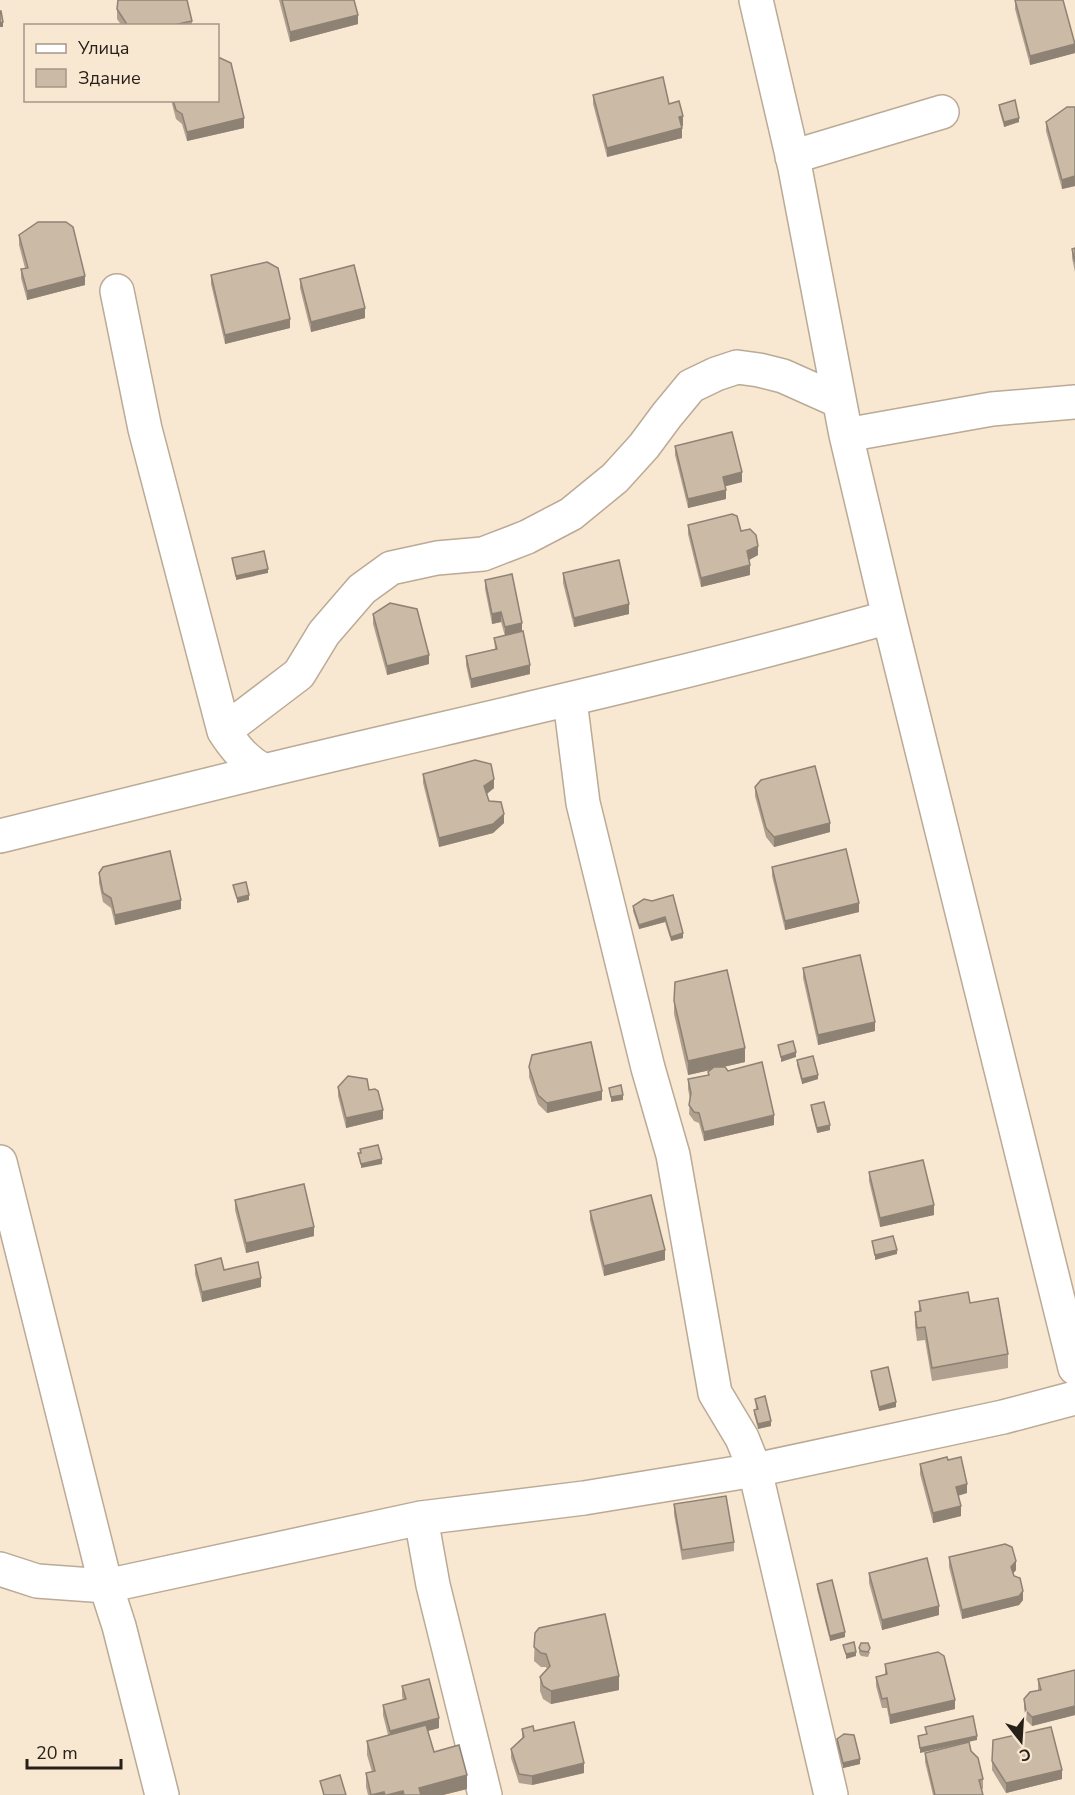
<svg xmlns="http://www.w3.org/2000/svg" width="1075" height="1795" viewBox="0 0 1075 1795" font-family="'Nunito Sans',sans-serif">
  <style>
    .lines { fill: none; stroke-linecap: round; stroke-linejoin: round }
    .minor-casing { stroke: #baaa96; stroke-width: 36 }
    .minor { stroke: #fff; stroke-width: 33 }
    .wall { fill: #afa08f }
    .shaded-wall { fill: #8e8274 }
    .building { fill: #cbbaa6; stroke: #8e8274; stroke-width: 1.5 }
  </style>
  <rect width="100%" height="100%" fill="#f8e7d1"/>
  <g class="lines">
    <g class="minor-casing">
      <path id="minor" d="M756,0L795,168L846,435L889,617L1075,1368
        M792,157L942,112
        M117,291L145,429L224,731C235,748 246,761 264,771
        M846,435L992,409L1075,402
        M570,700L583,803L648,1068L673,1155L715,1393L742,1438L755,1470L831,1795
        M224,731L299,674L324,633L362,589L391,568L437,558L483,554L527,537L571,514L615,478L644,446L667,415L691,386L716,374L737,367L759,370L783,376L839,401
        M0,836C88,814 176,792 264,771C472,721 682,676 889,617
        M0,1162L106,1586L119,1626L162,1795
        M421,1518L433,1585L485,1795
        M0,1569L37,1581L106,1586L421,1518L584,1498L755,1470L1003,1417L1075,1398"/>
    </g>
    <use href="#minor" class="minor"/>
  </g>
  <path class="wall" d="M279,0H354L358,24L290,42Z
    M1015,0L1075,43V53L1030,65L1015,9Z
    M117,9L192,21V26H122L117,19Z
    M593,95L669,104L683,126H682V138L607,157L593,104Z
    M171,100H218L244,128L187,141L182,124L176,119Z
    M999,105L1019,122L1004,127L999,109Z
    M1075,107V186L1062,189L1046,131V122Z
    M19,235L85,285L27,300L21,278V269L25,268L19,245Z
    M1075,248V272L1072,258V249Z
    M211,275L290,328L225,344L211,284Z
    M300,279L365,318L311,332L300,288Z
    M675,446L742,482L725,486L726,499L688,508L675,455Z
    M688,525L741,531L758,555L749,560L750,575L701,587L688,534Z
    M563,573L629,614L574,627L563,583Z
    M485,580L522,632L530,674L471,688L466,665V656L495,649L494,638L505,636L501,622L492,624L485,589Z
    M373,614L429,664L387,675L373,624Z
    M423,774L494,788L487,794L489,801L504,823L493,833L439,847L423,783Z
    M755,787L830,832L774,847L766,837L755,796Z
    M772,867L859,912L785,930L772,876Z
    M99,873L181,909L115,925L111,908L103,902L99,883Z
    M652,901L683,938L671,941L665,922L639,929L633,911V906Z
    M803,968L875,1031L818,1045L803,978Z
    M674,1001L745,1062L723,1067L774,1125L704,1141L699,1123L694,1121L689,1114L690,1099L688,1089V1079L708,1075V1072L711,1070L688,1075L674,1014Z
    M797,1060L818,1079L802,1084L797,1065Z
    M529,1067L602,1100L547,1113L538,1104L529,1077Z
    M338,1087L369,1090L383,1119L346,1128L338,1096Z
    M811,1105L830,1130L817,1133L811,1109Z
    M869,1172L934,1215L880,1227L869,1181Z
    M235,1200L314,1236L246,1253L235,1210Z
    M590,1211L665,1260L604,1276L590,1220Z
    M195,1265L224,1270L261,1287L202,1302L195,1274Z
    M919,1301L970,1303L1008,1354V1368L932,1381L925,1340L917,1341L915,1326V1312L919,1311Z
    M871,1371L896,1407L879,1411L871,1376Z
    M755,1399L771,1426L758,1429L754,1414V1410L756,1409Z
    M948,1460L967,1493L958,1496L961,1516L933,1523L920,1474V1464Z
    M674,1504L734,1542V1551L682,1560L674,1514Z
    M949,1557L1016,1570L1013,1573L1023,1600L1019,1605L962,1619L949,1567Z
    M869,1573L939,1615L882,1630L869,1583Z
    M817,1584L845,1637L830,1641L817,1589Z
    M535,1633L619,1690L551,1704L543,1699L540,1691V1677L547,1669L546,1667H541L534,1661Z
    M859,1648L870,1652L868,1657L861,1656L859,1653Z
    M885,1664L955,1709L890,1724L887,1708H882L876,1686V1677L885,1675Z
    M1075,1670V1715L1032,1726L1026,1720L1024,1708V1699L1038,1690V1679Z
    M402,1686L439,1728L428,1731L434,1752L467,1789L443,1795H368L366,1787V1773L372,1772L367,1755V1741L388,1735L383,1715V1705L403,1700L402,1696Z
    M522,1729L534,1731L584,1773L532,1785L519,1783L511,1758V1749L522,1738Z
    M837,1739L860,1764L843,1768L837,1744Z
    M971,1751L983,1779V1789H981L983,1795H933L925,1762V1753Z
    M992,1761L1062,1779L1006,1793L992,1770Z"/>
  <path class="shaded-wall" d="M358,15V24L290,42V32Z
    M3,22V27H0V23Z
    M1075,44V53L1030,65V56Z
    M683,116V126L679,127V117Z
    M244,118V128L187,141V132Z
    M1019,118V122L1004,127V122Z
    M682,128V138L607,157V148Z
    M1075,176V186L1062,189V180Z
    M85,276V285L27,300V291Z
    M365,308V318L311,332V322Z
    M290,319V328L225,344V335Z
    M742,472V482L723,487V477Z
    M726,490V499L688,508V499Z
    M758,546V555L747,561V551Z
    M750,565V575L701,587V578Z
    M268,569V573L236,580V576Z
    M629,604V614L574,627V618Z
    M501,612V622L492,624V614Z
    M522,623V632L505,636V627Z
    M429,655V664L387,675V666Z
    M530,665V674L471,688V679Z
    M494,779V788L484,796V786Z
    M504,814V823L493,833L439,847V838Z
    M830,823V832L774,847V837Z
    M249,895V900L237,903V898Z
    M181,900V909L115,925V915Z
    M859,903V912L785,930V921Z
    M665,917V922L639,929V925Z
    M683,933V938L671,941V937Z
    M875,1022V1031L818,1045V1035Z
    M745,1048V1062L688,1075V1061Z
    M796,1052V1057L781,1062V1057Z
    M818,1075V1079L802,1084V1079Z
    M602,1091V1100L547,1113V1103Z
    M623,1095V1100L611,1102V1097Z
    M383,1110V1119L346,1128V1118Z
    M774,1115V1125L704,1141V1132Z
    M830,1125V1130L817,1133V1128Z
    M382,1159V1164L361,1168V1164Z
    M934,1205V1215L880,1227V1218Z
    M314,1227V1236L246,1253V1243Z
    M665,1250V1260L604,1276V1266Z
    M897,1250V1254L875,1260V1255Z
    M261,1278V1287L202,1302V1292Z
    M896,1402V1407L879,1411V1407Z
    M771,1421V1426L758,1429V1424Z
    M967,1484V1493L956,1496V1487Z
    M961,1506V1516L933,1523V1513Z
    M1016,1561V1570L1011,1576V1567Z
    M1023,1591V1600L1019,1605L962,1619V1610Z
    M939,1606V1615L882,1630V1620Z
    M845,1632V1637L830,1641V1636Z
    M856,1652V1656L846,1659V1654Z
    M619,1676V1690L551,1704V1691Z
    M955,1700V1709L890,1724V1715Z
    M1075,1706V1715L1032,1726V1717Z
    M439,1718V1728L390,1741V1731Z
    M977,1736V1740L920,1753V1748Z
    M860,1759V1764L843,1768V1763Z
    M584,1763V1773L532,1785V1776Z
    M1062,1770V1779L1006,1793V1783Z
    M467,1775V1789L443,1795H419V1788Z
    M403,1791V1795H387Z
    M384,1792V1795H372Z"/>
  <path class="building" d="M118,0H187L192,21L169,26H128L117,9Z
    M282,0H354L358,15L290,32Z
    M1015,0H1063L1075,44L1030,56Z
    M0,11H1L3,22L0,23Z
    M218,57L231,63L244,118L187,132L182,114L176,110L173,100H218Z
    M663,77L669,104L679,101L683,116L679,117L682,128L607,148L593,95Z
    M1015,100L1019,118L1004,122L999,105Z
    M1067,107H1075V176L1062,180L1046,122Z
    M38,222H66L73,227L85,276L27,291L21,269L28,268L19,235Z
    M1075,248V262L1072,249Z
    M267,262L278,268L290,319L225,335L211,275Z
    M354,265L365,308L311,322L300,279Z
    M732,432L742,472L723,477L726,490L688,499L675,446Z
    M732,514L737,516L741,531L750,529L756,535L758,546L747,551L750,565L701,578L688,525Z
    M264,551L268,569L236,576L232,558Z
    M619,560L629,604L574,618L563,573Z
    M512,574L522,623L505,627L501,612L492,614L485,580Z
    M390,603L417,609L429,655L387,666L373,614Z
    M523,631L530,665L471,679L466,656L497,649L494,638Z
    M475,760L491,764L494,779L484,786L489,801L501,802L504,814L493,824L439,838L423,774Z
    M815,766L830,823L774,837L766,828L755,787L761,780Z
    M846,849L859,903L785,921L772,867Z
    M170,851L181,900L115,915L111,898L103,893L99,873L103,867Z
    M246,882L249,895L237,898L233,885Z
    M673,895L683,933L671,937L665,917L639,925L633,906L644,899L652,901Z
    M860,955L875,1022L818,1035L803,968Z
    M727,970L745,1048L688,1061L674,1001L675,982Z
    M793,1041L796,1052L781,1057L778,1045Z
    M591,1042L602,1091L547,1103L538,1095L529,1067L532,1055Z
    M813,1056L818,1075L802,1079L797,1060Z
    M762,1062L774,1115L704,1132L699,1113L694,1112L689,1105L691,1093L688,1079L709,1075L708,1072L714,1067H725L728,1071Z
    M348,1076L367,1079L369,1090L375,1089L378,1091L383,1110L346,1118L338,1087Z
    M621,1085L623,1095L611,1097L609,1088Z
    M824,1102L830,1125L817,1128L811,1105Z
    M378,1145L382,1159L361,1164L358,1153H361L360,1149Z
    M923,1160L934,1205L880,1218L869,1172Z
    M304,1184L314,1227L246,1243L235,1200Z
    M651,1195L665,1250L604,1266L590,1211Z
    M893,1236L897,1250L875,1255L872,1241Z
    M221,1258L224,1270L258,1262L261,1278L202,1292L195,1265Z
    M968,1292L970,1303L998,1298L1008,1354L932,1368L925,1327L917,1328L915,1312L921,1311L919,1301Z
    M888,1367L896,1402L879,1407L871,1371Z
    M765,1396L771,1421L758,1424L754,1410L758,1409L755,1399Z
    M947,1457L948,1460L961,1457L967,1484L956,1487L961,1506L933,1513L920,1464Z
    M726,1496L734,1542L682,1550L674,1504Z
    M1005,1544L1012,1547L1016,1561L1011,1567L1014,1576L1020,1578L1023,1591L1019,1596L962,1610L949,1557Z
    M927,1558L939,1606L882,1620L869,1573Z
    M832,1580L845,1632L830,1636L817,1584Z
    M605,1614L619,1676L551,1691L543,1686L540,1677L550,1666L546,1654L541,1653L534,1647L535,1633L539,1628Z
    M854,1642L856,1652L846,1654L843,1645Z
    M861,1643H868L870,1648L868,1652L861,1651L859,1648Z
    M938,1652L944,1656L955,1700L890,1715L887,1698L882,1699L876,1677L887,1674L885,1664Z
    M1075,1670V1706L1032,1717L1026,1711L1024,1699L1030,1692L1041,1690L1038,1679Z
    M429,1679L439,1718L390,1731L383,1705L406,1699L402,1686Z
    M973,1716L977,1736L920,1748L918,1736L927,1734L925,1727Z
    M574,1722L584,1763L532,1776L519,1774L511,1749L524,1737L522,1729L533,1726L534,1731Z
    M426,1725L434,1752L459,1745L467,1775L419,1788L421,1795H404L403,1791L387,1795H385L384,1792L371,1795L366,1773L375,1771L367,1741Z
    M1051,1727L1062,1770L1006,1783L992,1761L993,1740Z
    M844,1734L854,1735L860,1759L843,1763L837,1739Z
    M969,1742L971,1751L978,1758L983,1779L979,1780L983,1795H935L925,1753Z
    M340,1775L346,1795H324L320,1781Z"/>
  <rect x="24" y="24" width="195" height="78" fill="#f8e7d1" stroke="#a49787" stroke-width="1.5"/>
  <rect x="36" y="44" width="30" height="9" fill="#ffffff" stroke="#a49787" stroke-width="1.5"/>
  <text x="78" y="54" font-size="18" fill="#262018">Улица</text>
  <rect x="36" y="69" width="30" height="18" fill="#cbbaa6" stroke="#a49787" stroke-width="1.5"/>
  <text x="78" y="84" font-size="18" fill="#262018">Здание</text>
  <g transform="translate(1021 1741) rotate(163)" stroke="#f8e7d1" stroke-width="4.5" paint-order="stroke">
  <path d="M0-4.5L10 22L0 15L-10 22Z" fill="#262018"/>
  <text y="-9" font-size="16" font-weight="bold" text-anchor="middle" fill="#262018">С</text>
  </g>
  <path d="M27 1759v9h94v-9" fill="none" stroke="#262018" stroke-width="3"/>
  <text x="36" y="1759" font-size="18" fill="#262018" stroke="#f8e7d1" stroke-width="4.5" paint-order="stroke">20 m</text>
</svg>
